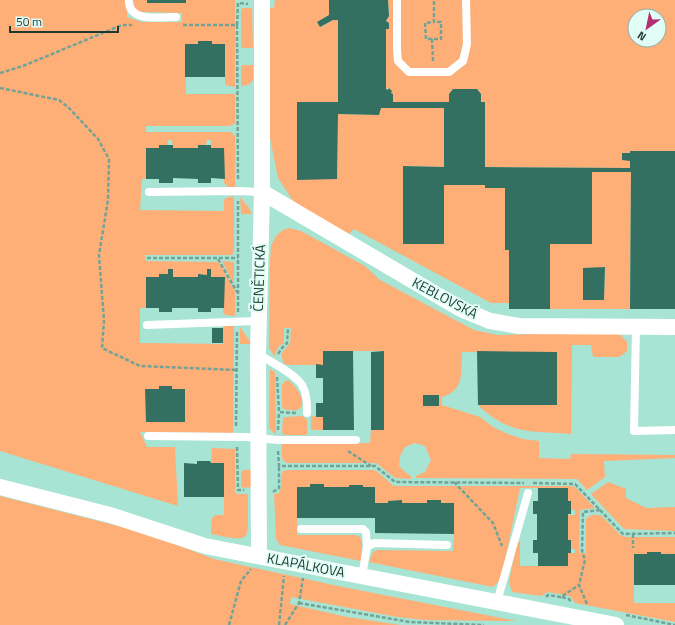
<svg xmlns="http://www.w3.org/2000/svg" width="675" height="625" viewBox="0 0 675 625" font-family="'Titillium Web',sans-serif">
  <style>
    .green { fill: #feaf78; fill-rule: evenodd }
    .building { fill: #347061 }
    .lines { fill: none; stroke-linecap: round; stroke-linejoin: round }
    .path { stroke: #73a396; stroke-width: 2.5; stroke-dasharray: 4 2; stroke-linecap: butt }
    .lane { stroke: #fff; stroke-width: 8 }
    .street { stroke: #fff; stroke-width: 16 }
    .labels { text-anchor: middle; stroke-width: 4; stroke-linejoin: round; paint-order: stroke }
    .street-label { font-size: 14px; fill: #1f3932; stroke: #e0fef5 }
  </style>
  <rect width="100%" height="100%" fill="#a7e4d3"/>
  <path class="green" d="M0,0H127V17L142,22H182V13L139,12L132,6L133,0H147V3H186V0H235V87L225,85V44H185L186,94H235V123L232,125L228,126H146V132H231L235,136V187H228L224,183V148H211V140H207L206,145L198,148H173L172,140H168V145L159,148H146V179H142L140,210L224,211V200L226,198L234,196V252L232,255H145L146,261L219,262L235,291V316L225,315L223,312L224,277H211V269H207V275L198,274V277H173L172,269H168V274L159,277H146V308H140V343L223,344V325H234L233,433L140,432L147,447H175L178,506L0,451ZM159,386H172V389H185V422H146L145,389H159Z
    M275,0H329V15L317,22L320,27L333,20H338V102H297V179H337L338,114L379,115V108H444V167L403,166V244H444V185H485V188H505V250H509V303H491L354,229L349,234L297,207L278,178L269,133V19L270,8H274Z
    M388,0H675V151L623,153L630,161V168L485,167V103L481,102V94L476,89H453L449,94V102H393V94L391,93L392,91L389,88L388,90L386,88V29H389L386,21L389,16ZM635,16H659V40H635Z
    M243,8H252L253,48H243L241,47V10Z
    M243,65H253C253,78 256,85 241,86V67Z
    M592,172H631L630,309H550V244H592ZM583,268H605L604,300H583Z
    M240,197L249,208L252,214H241Z
    M289,228L301,231L365,266L380,280L474,330L498,335L618,332L627,342V351L619,357H593L591,345H572L571,434C529,431 510,435 478,405H557V352H462C461,372 465,390 442,397V405L480,417L493,427L508,434L523,439L539,441V458L570,459L571,454L675,455V458L604,461L605,477L587,490L577,479L416,478V476L425,472L431,460L425,446L415,443L405,447L400,456L399,466L405,472L411,476V479L395,478L376,463H287C279,460 282,450 282,443H370L371,430H384V351H323V365H289L284,364L282,358V353L290,343L291,328H284V343C278,346 276,350 275,357L269,348L270,262L271,246L276,236L283,230ZM423,395H439V406H423Z
    M222,261L234,262V285Z
    M240,327L252,344H240Z
    M270,369L275,372L276,435L269,428Z
    M288,380C294,384 309,403 299,409C297,411 293,410 290,410C286,410 284,410 282,406V385L285,381Z
    M303,416L307,420V435H284L282,432L283,418L286,417Z
    M311,416L323,417V430H311Z
    M212,448L235,449V492L237,494H248V528C247,531 247,536 244,537C239,541 218,535 211,534L212,518L216,515H224V464L211,463Z
    M243,470H252V487L243,488L241,486V473Z
    M287,470H375L394,486H572L576,488L595,508L580,510L579,553H586V519C589,514 597,514 602,516L620,535L626,537H675V555H660V552H647V555H634V603H675V622L575,603L570,596L548,592L541,596L512,592L509,582L517,541L520,542V566H568V553H575V549H571L568,540V515H575V510H571L568,501V488H520L502,575L499,581L493,587L369,562L373,552L377,550L453,551L454,534L440,504L427,501V503H402V501H388V503H375V488H362V485H349V487H324L310,485V487H297V535H356L360,537L362,541L361,561L280,545L276,539L274,494L279,493C283,486 280,478 283,471Z
    M608,482L626,489V498L646,508L675,507V531L624,529L591,494Z
    M0,496L130,529L167,541L214,559L338,586L517,621L424,620L397,617L291,597L290,604L347,617L401,625H0Z"/>
  <path class="building" d="M147,0H186V3H147Z
    M329,0H388L389,16L386,21L389,23V29H386V89L388,90L389,88L392,91L391,93L393,94V102H449V94L453,89H477L481,94V102H485V167L630,168V161L622,160V153H630V151H675V309H630L631,172H592V244H550V309H509V250H505V188H485V185H444V244H403V166L444,167V108H381L379,115L338,114L337,179L297,180V102H338V20H333L320,27L317,22L329,15Z
    M198,41H212V44H225V77H185V44H198Z
    M159,145H173V148H198V145H211V148H224L225,179L211,178V183H198V179L173,178V183H159V179H146V148H159Z
    M605,267L604,300H583V268Z
    M168,269H173V277H198V274L207,275V269H211V277H225L224,308H211V312H198V308H172V312H159V308H146V277H159V274H168Z
    M212,328H223V343H212Z
    M323,351H353L354,430H323V417H316V403H323V378H316V364L323,365Z
    M384,351V430H371V352Z
    M477,351L557,352V405H478Z
    M159,386H172V389H185V422H146L145,389H159Z
    M423,395H439V406H423Z
    M197,461H210L211,463H224V497H184V463L197,464Z
    M310,484H324V487H349V485H363V487H375V503H388V501L402,500V503H427V500H441V503H454V534L375,533V518H297V487H310Z
    M538,488H568V501H571V514H568V540H571V553H568V566H538V553H533V540H537V514H533V501H538Z
    M647,552H661V554H675V585H634V554H647Z"/>
  <g class="lines">
    <path class="path" d="M183,25H237L238,3L248,4
      M237,25L238,180
      M432,39H426L425,23L434,22
      M433,61L432,39H441V22H434V0
      M0,73L23,66L122,25H132
      M0,88L59,100L69,108L98,139L109,159L108,200L99,255L104,321L102,348L140,366L237,370
      M147,258H238
      M218,259L237,292
      M238,312V201
      M278,354L282,348L287,343L288,328
      M277,377L279,412L296,413
      M236,426L237,331
      M278,430L279,412
      M237,447L238,490H244
      M278,451L279,466H375L395,482L524,483
      M348,451L371,466
      M454,482L493,523L502,546
      M533,483L575,484L623,534L675,533
      M273,492L279,488V466
      M633,534V548
      M546,597L548,595L561,597L579,585
      M562,597L569,599L571,602
      M299,603L410,622L484,625
      M587,604L579,585L585,560L582,551L583,512L600,510
      M626,615L675,625
      M229,625L241,581L251,569
      M279,625L284,576
      M285,625L299,603L303,578"/>
    <path class="lane" d="M129,0C128,23 160,17 176,17
      M397,0V50L398,61L409,72H449L463,61L467,44L466,0
      M149,192L238,191L262,192
      M147,325L258,321
      M636,327L634,431L675,430
      M258,354C271,362 294,373 302,385C307,394 307,403 307,413
      M148,436L246,437L278,440H356
      M301,529H363L366,532L367,547
      M362,576L367,547L374,543L447,545
      M497,602L528,493"/>
    <path class="street" d="M262,192L461,309L490,321L519,326L675,327
      M0,487L110,515L205,546L616,625
      M259,556L258,353L262,192V0"/>
  </g>
  <g class="labels">
    <g class="street-label">
      <text transform="translate(259 278) rotate(-88)" y="5">ČENĚTICKÁ</text>
      <text transform="translate(445 298) rotate(28)" y="5">KEBLOVSKÁ</text>
      <text transform="translate(306 565) rotate(11)" y="5">KLAPÁLKOVA</text>
    </g>
  </g>
  <g transform="translate(647 28) rotate(213)"><circle r="19" fill="#e0fef5" stroke="#93afa7"/>
  <path d="M0-3L7 15L0 10L-7 15Z" fill="#b52e71"/>
  <text y="-6" font-size="11" font-weight="bold" text-anchor="middle" fill="#1f3932">N</text>
  </g>
  <path d="M10 26v6h108v-6" fill="none" stroke="#1f3932" stroke-width="2"/>
  <text x="16" y="26" font-size="12" fill="#1f3932" stroke="#e0fef5" stroke-width="3" paint-order="stroke">50 m</text>
</svg>
